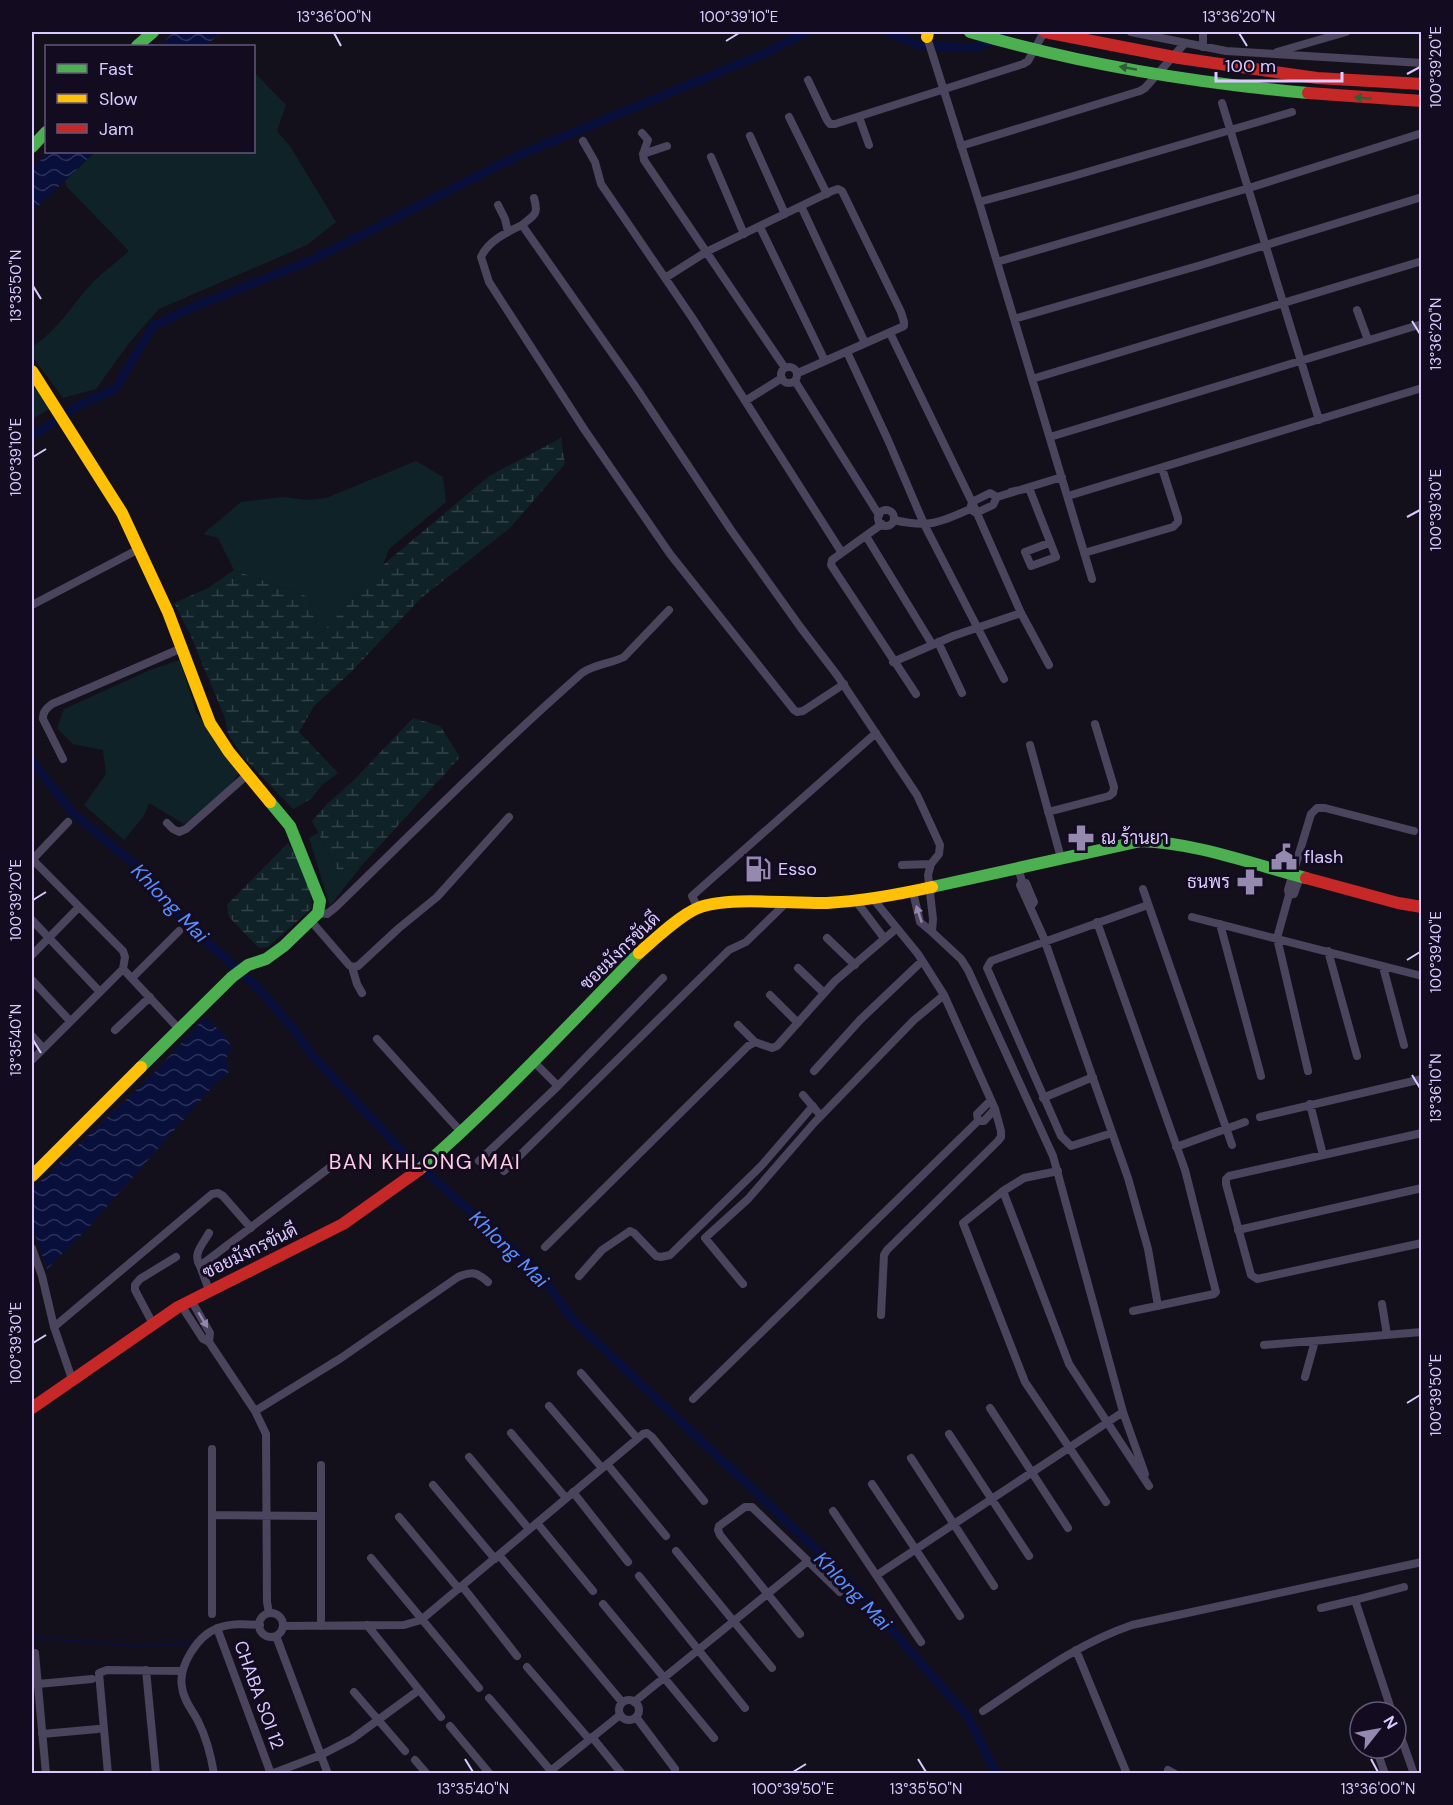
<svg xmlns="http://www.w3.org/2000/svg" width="1453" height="1805" viewBox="0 0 1453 1805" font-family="'DM Sans',Sarabun,sans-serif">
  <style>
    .green { fill: #0f2228 }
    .wetland { fill: url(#wetland-marsh) }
    .water { fill: url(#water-waves) }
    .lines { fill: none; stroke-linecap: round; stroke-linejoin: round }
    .stream { stroke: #080f3b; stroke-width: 2 }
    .canal { stroke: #080f3b; stroke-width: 9 }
    .street { stroke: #4a445c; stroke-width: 8 }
    .fast { stroke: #4caf50; stroke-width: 12 }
    .slow { stroke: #ffc107; stroke-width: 12 }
    .jam { stroke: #c62828; stroke-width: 12 }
    .oneway { fill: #305d38 }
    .oneway2 { fill: #9287ae }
    .ticks { fill: none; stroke: #dbcaff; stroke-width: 2 }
    .labels { text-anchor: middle; stroke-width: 6; stroke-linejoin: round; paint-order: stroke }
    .poi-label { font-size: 18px; fill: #dbcaff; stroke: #130b20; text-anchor: start }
    .street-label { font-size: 18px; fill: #dbcaff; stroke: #130b20 }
    .water-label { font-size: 20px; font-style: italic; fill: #588fff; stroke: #130b20 }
    .quarter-label { font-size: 21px; letter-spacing: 1.5px; fill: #ffcce2; stroke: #130b20 }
    .neatline { fill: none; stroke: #dbcaff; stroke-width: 2 }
    .ticks-label { font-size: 15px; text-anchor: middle; fill: #dbcaff }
  </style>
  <defs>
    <pattern id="wetland-marsh" width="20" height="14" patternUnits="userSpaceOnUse" patternTransform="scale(1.5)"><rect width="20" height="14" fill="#0f2228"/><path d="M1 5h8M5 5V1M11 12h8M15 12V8" fill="none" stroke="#314148"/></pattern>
    <pattern id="water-waves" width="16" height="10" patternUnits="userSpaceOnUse" patternTransform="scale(1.5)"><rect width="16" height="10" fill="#080f3b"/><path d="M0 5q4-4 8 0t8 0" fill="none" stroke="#2b3158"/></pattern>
  </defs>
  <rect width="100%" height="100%" fill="#14101b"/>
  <path class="green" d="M254,72L286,105L277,131L290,146L336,222L307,245L159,309L129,343L96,389L63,398L32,356V347C57,331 73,304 93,282C104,271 117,262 129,251L67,187L65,181L95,152H254Z
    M32,385L51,408L32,419Z
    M416,461L443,477L446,502L389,549L383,565L319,636L309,597L234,570L218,538L203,534L241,502L283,497L307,500L326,498Z
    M180,660L196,712L221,747L242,769L221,798L184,824L149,803L144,816L124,840L84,805L106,774L103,750L73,744L57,728L64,709L150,670Z
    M318,833L338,871L363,864L330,906L309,838Z"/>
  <path class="wetland" d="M561,438L565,464L510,528L421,598L352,671L314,706L299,732L338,773L322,785L311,799L293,809L244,758L228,734L225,718L190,634L174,603L208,588L234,570L309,597L319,636L383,565L489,476Z
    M413,718L440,726L460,757L363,864L338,871L312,821L327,804L355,779Z
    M288,843C301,862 311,884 312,908L268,947L259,948L229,917L227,905Z"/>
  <path class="water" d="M174,32H221L206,46H159Z
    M49,152H95L32,212V168Z
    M205,1017L224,1034L232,1048L226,1059L230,1071L215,1084L88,1228L47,1269L32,1226V1189L156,1071Z"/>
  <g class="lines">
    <path class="stream" d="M32,1637L139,1646L193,1643"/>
    <path class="canal" d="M889,32L918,45L971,48C984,47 993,40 1002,32
      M32,436L74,408L116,388L153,326L191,308L316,258L517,156L768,52L806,32
      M32,761L72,812L141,870L193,929L256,986L288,1022L314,1057L401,1150L539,1272L573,1320L816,1549L866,1600L968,1717L997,1774"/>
    <path class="street" d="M1131,32L1226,51L1422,63
      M1203,32V47
      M927,37L979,202L1092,579
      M1277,52L1346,32
      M808,80L827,120L830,124H835L1023,64L1028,61L1044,32
      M1222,103L1319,420
      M789,117L827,194
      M859,117L869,145
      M642,133L648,140L643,154L644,160L785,368
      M750,136L785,214
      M583,141L595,162L601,184L693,319L842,553
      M961,146L1140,91L1145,88L1185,43
      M643,154L667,146
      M711,157L744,234
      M534,198C539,215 534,215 522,225L633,383L731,530L801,628L837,675L917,795L940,845L939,854L931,864L928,875L933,919L932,932L920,922L913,892
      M979,202L1070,177L1292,112
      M498,205L505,219L508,232
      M801,206L865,343
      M522,225C507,232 488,241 481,257L489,282L584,429L670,554L794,710L797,712L803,711L844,684
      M760,227L825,361
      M997,262L1249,188L1422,133
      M665,278L706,252L832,191L838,189L842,191L901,312L904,322V326L798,373
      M1357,310L1368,340
      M1014,319L1201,265L1422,197
      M890,333L972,502L1021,613L1049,665
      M847,352L888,440L924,524L1004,679
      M781 375a8 8 0 1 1 16 0a8 8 0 1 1-16 0Z
      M1032,379L1422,261
      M795,381L879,515
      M745,401L782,378
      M1050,437L1422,324
      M1011,492L1029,488L1056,557L1031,566L1025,552L1049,543
      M1068,496L1422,388
      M878 518a8 8 0 1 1 16 0a8 8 0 1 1-16 0Z
      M973,511L976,513L993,505L997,497L1062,477
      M894,520C928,528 940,523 970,509L972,502L990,493L997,497
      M882,524L832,560L831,565L916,694
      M866,536L932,644
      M1084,553L1173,527L1178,522V518L1162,468
      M32,605L139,549
      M938,642L962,693
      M893,662L953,636L1021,613
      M1030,745L1061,858
      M63,759L43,719C43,711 46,709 52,704L182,648
      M1048,812L1109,796L1113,793L1114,787L1095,724
      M167,823L173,829L179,832L186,829L247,775
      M32,859L123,951L125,957L123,969L32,1060
      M32,860L68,822
      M902,865L931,864
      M1018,868L1022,881L1020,885L1043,936L1128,1178L1148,1249L1158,1306
      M1022,881L1026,883L1034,902L1031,906
      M1143,889L1232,1145
      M1289,895L1294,894L1300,877
      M874,900L918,954L944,995L995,1109L1001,1131V1137L998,1141L887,1250L884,1255L881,1315
      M856,901L884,938
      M698,908L692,896L876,733
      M318,913L327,914L336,907C417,828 497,748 582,673C595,664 610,664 624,657L669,610
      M1192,917L1422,976
      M32,920L100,992
      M311,921L349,965L352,967L358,966L399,928L437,897L509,817
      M1097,922L1185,1170L1216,1292L1214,1294L1133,1311
      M1220,924L1261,1076
      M827,938L855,965
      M1328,951L1357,1056
      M32,955L79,907
      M352,967L357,984L362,993
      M1383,967L1404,1045
      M798,968L824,993
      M123,969L179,1029
      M132,978L179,931
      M32,980L70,1021
      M770,995L798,1023
      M738,1025L755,1042
      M115,1030L150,997
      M32,1036L43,1048
      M377,1039L462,1133
      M534,1062L558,1086
      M814,1071L860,1020L922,961
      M1308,1071L1277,938L1289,895L1288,890L1311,814L1317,808H1325L1414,831
      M803,1095L821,1116
      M1043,1098L1093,1077
      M1310,1104L1323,1155
      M1260,1117L1422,1079
      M978,1121L977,1114L991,1100
      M1112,1133L1071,1146L1061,1136L987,968L991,961L1148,905
      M1422,1133L1229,1176L1226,1179V1184L1251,1275L1257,1279L1422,1243
      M1176,1147L1245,1122
      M479,1161L558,1086L663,978
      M504,1171L729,950L746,942L787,902
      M1058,1171L1024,1178L1003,1191L963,1223L1025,1382L1106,1502
      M1003,1191L1069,1364L1149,1486
      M1238,1230L1422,1188
      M545,1247L748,1046L755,1042L772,1048L777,1046L835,981L897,928
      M32,1248L42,1276L54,1327L72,1379
      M200,1266C192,1254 203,1244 209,1233
      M579,1276L602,1250L630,1231L634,1233L656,1256L661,1257L670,1255L762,1165L813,1106
      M743,1284L705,1238L748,1199L814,1123L914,1020L944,995
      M209,1290L200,1266L337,1162
      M191,1300L210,1333L209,1342
      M1382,1304L1387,1335
      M181,1305L203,1339L209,1342L255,1411L266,1434L267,1602L269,1613
      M153,1324L135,1290V1285L140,1279L176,1257
      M54,1327L212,1194L218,1193L223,1196L251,1228
      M1264,1345L1422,1332
      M581,1373L637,1438
      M1305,1377L1315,1341
      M693,1399L978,1121H984L995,1109
      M549,1406L602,1468
      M990,1408L1068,1528
      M255,1411L341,1358L458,1277C472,1271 477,1272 488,1282
      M1123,1412L1145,1474
      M511,1433L566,1498
      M949,1434L1029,1556
      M469,1457L529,1529
      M911,1458L994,1586
      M607,1464L666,1536
      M321,1465V1626
      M872,1484L960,1616
      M433,1485L495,1559
      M573,1492L628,1562
      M833,1511L921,1642
      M212,1515L321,1516
      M399,1517L459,1589
      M537,1523L593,1591
      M676,1551L772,1668
      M499,1555L622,1702
      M371,1558L479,1688
      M877,1575L1123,1412L1053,1156L968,970L961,959L932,932
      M639,1576L745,1708
      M462,1586L517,1656
      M603,1604L714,1738
      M1321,1608L1355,1600
      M259 1625a12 12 0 1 1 24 0a12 12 0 1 1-24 0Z
      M212,1614V1449
      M367,1625L441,1717
      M283,1626L404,1625L421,1620L643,1434L647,1433L652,1437L704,1501
      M217,1628L271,1774
      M800,1634L720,1535L718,1530L719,1526L745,1507H752L840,1592
      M276,1636L328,1774
      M1076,1650L1127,1774
      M35,1653L46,1774
      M527,1667L589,1739
      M146,1670L156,1774
      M38,1684L92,1679
      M354,1692L405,1751
      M489,1698L551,1771
      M619 1710a10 10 0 1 1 20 0a10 10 0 1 1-20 0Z
      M634,1702L808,1561
      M983,1711C1031,1679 1076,1644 1132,1625L1422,1562
      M1392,1712L1355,1600L1404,1587
      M636,1717L675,1769
      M1396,1723L1414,1774
      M450,1726L490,1774
      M42,1734L98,1729
      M592,1737L622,1774
      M1376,1748L1385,1774
      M415,1760L427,1774
      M1168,1770L1175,1774
      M548,1773L620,1715
      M108,1774L99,1673L107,1670L182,1671
      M214,1774C211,1755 206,1737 198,1721C192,1710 183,1699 182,1687C178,1666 198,1635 218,1628C231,1623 246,1624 260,1625
      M271,1774L321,1755L352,1739L419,1690"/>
    <path class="fast" d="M970,32C1079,64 1194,83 1308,93
      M137,46L153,32
      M32,147L46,132
      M932,887L1141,841C1197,843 1252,864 1306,878
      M141,1067L232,977L248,965L266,959L284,946L318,913L320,901L290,826L270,802
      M419,1170C497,1102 567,1027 639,953"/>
    <path class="slow" d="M927,37L928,32
      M32,371L122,513L168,612L210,723L229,752L270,802
      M639,953C654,940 680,915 698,908C726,896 794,904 827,903C864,901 896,895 932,887
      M32,1176L141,1067"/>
    <path class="jam" d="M1045,32L1179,58L1317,78L1422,84
      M1308,93L1422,101
      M1306,878L1398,903L1422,907
      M32,1408L178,1307L343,1224L419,1170"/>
  </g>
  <defs><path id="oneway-solid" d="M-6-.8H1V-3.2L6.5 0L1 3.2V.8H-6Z" transform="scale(1.5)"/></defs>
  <g class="oneway">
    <use href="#oneway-solid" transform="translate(1128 68) rotate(-170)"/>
    <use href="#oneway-solid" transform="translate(1363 98) rotate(-176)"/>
  </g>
  <g class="oneway2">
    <use href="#oneway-solid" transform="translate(919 914) rotate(-108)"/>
    <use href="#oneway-solid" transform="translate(203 1320) rotate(59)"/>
  </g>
  <path class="ticks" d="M334,33L341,46M1239,33L1247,46M726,41L739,33M1407,74L1420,67M33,286L41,299M1412,321L1420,334M33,457L46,449M1407,517L1420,510M33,900L46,892M1407,960L1420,952M33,1040L41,1053M1412,1075L1420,1088M33,1343L46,1335M1407,1403L1420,1395M465,1759L473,1772M918,1759L926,1772M1371,1759L1378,1772M793,1772L806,1764"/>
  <defs>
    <g id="pharmacy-bare" transform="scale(2.07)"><path d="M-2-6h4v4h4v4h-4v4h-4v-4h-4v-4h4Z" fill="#9589af" stroke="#130b20" stroke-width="2.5" paint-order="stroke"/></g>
    <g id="civic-bare" transform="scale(2.07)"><path d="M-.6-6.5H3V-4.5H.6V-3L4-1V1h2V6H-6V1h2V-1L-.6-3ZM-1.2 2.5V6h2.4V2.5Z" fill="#9589af" stroke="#130b20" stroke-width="2.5" paint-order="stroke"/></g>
    <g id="fuel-bare" transform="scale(2.07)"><path d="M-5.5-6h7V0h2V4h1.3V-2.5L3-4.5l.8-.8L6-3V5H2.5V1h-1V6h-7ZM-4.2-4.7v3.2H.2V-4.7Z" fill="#9589af" stroke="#130b20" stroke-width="2.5" paint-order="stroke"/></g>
  </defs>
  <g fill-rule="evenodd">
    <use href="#pharmacy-bare" x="1081" y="838"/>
    <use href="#civic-bare" x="1284" y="857"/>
    <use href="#fuel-bare" x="758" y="869"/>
    <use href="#pharmacy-bare" x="1250" y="882"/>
  </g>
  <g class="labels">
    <g class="poi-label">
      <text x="1101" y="844">ณ ร้านยา</text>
      <text x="1304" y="863">flash</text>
      <text x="778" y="875">Esso</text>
      <text x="1230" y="888" text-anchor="end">ธนพร</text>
    </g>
    <g class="street-label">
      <text transform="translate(620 951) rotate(-44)" y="6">ซอยมังกรขันดี</text>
      <text transform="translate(250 1251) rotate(-26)" y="6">ซอยมังกรขันดี</text>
      <text transform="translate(259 1695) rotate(70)" y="6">CHABA SOI 12</text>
    </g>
    <g class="water-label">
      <text transform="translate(170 903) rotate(46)" y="7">Khlong Mai</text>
      <text transform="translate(509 1249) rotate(44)" y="7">Khlong Mai</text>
      <text transform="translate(853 1591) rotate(46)" y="7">Khlong Mai</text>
    </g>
    <g class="quarter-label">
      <text x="425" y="1169">BAN KHLONG MAI</text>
    </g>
  </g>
  <rect width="1453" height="1805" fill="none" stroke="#130b20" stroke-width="66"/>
  <rect x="45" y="45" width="210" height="108" fill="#130b20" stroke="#635779" stroke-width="1.5"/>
  <rect x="57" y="64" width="30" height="9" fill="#4caf50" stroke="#635779" stroke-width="1.5"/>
  <text x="99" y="75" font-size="18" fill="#dbcaff">Fast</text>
  <rect x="57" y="94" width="30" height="9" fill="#ffc107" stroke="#635779" stroke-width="1.5"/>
  <text x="99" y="105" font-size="18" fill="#dbcaff">Slow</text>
  <rect x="57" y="124" width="30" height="9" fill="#c62828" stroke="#635779" stroke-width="1.5"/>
  <text x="99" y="135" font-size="18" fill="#dbcaff">Jam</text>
  <g transform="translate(1378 1730) rotate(59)"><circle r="28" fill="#130b20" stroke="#635779" stroke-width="1.5"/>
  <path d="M0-4.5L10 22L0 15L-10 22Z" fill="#9589af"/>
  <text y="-9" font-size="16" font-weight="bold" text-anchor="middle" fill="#dbcaff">N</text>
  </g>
  <path d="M1216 72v9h126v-9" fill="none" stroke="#dbcaff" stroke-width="3"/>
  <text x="1225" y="72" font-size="18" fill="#dbcaff" stroke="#130b20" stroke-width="4.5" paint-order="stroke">100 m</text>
  <rect x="33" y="33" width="1387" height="1739" class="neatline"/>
  <g class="ticks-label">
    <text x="334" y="22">13°36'00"N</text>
    <text x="739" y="22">100°39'10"E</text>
    <text x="1239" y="22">13°36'20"N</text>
    <text transform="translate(1436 67) rotate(-90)" y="5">100°39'20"E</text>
    <text transform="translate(16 286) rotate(-90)" y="5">13°35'50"N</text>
    <text transform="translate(1436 334) rotate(-90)" y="5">13°36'20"N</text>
    <text transform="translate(16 457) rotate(-90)" y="5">100°39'10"E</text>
    <text transform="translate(1436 510) rotate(-90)" y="5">100°39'30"E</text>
    <text transform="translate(16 900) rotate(-90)" y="5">100°39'20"E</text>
    <text transform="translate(1436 952) rotate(-90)" y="5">100°39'40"E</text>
    <text transform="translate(16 1040) rotate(-90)" y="5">13°35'40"N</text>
    <text transform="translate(1436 1088) rotate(-90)" y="5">13°36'10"N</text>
    <text transform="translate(16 1343) rotate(-90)" y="5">100°39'30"E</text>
    <text transform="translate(1436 1395) rotate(-90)" y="5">100°39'50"E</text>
    <text x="473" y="1794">13°35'40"N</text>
    <text x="793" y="1794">100°39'50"E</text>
    <text x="926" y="1794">13°35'50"N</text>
    <text x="1378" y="1794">13°36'00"N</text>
  </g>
</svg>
